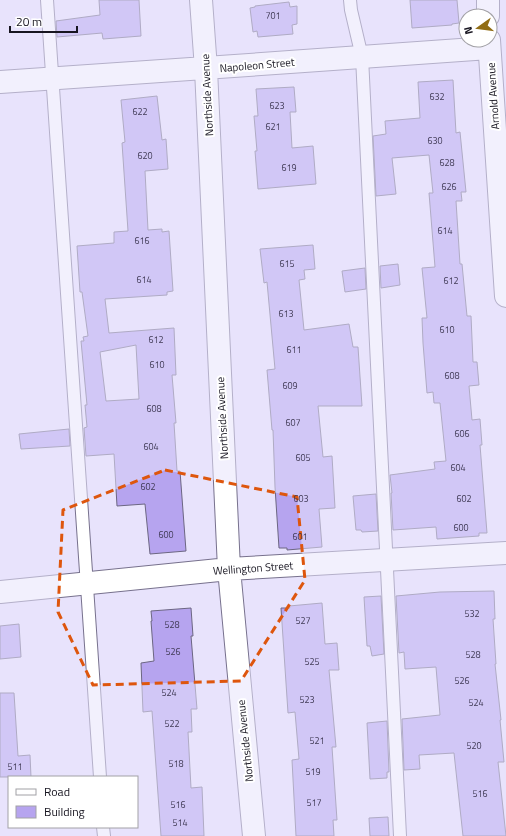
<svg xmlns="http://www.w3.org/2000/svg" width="506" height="836" viewBox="0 0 506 836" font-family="'Titillium Web',sans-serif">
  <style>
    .building { fill: #b6a4ef; stroke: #6c6682; fill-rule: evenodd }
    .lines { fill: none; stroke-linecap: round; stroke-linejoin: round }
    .lane-casing { stroke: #77718d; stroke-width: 14 }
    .street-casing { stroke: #77718d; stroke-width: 24 }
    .lane { stroke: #fff; stroke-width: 12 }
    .street { stroke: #fff; stroke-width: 22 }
    .marked { fill: none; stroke: #de560d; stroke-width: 3; stroke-dasharray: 8 5; stroke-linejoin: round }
    .labels { text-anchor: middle; stroke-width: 4; stroke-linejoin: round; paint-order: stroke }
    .number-label { font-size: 9px; fill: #3f3954 }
    .street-label { font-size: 11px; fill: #171520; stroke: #fff }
  </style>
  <rect width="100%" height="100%" fill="#e8e3fc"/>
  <path class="building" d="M99,0H139L141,36L103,39L102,33L57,37L56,21L100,15Z
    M410,0H457L459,23L452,24V25L412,28Z
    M289,2L290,7L297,6V24L292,25L293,34L258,37L257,31L253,32L250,8L255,7V6Z
    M453,80L456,133L460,132L466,192H461L462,201H456L460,264H462L467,316H471L473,362H477L479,385L469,386L472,420L480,419L482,445H480L487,533H479V536L437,539L436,527L393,530L391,493H392L390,475L435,469L434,462L446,461L440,403H434L433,392L427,393L423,343L422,318H427L422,268L435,267L429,193H433L429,155L392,158L396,194L376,196L373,136L386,134L385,121L420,118L418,82Z
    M294,87L296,112H290L292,148L313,146L316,184L258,189L255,151H257L254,116H258L256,89Z
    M157,96L162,140L166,139L168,169L145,171L148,230L162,229V232L169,231L173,291L167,292V295L105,299L109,333L174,328L176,375H172L176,423H174L177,471H180L186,551L150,554L145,504L117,506L114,454L86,456L84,428L87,427L85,405H87L81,341H84L83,337L88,336L82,292H80L77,246L114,243V232L128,231L122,143L125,142L121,100ZM136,345L139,399L106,401L100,352Z
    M313,245L315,269L304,270L305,279L299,280L304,330L349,324L353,347H358L362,406H318L323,457L332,456L335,508L319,509L322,547L287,550V548H279L275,487L273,430H272L267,370L275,369L267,282L264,283L260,249Z
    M398,264L400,285L381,288L380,266Z
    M365,268L366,289L345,292L342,271Z
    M69,429L70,446L21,449L19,434Z
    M376,494L378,531L362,532L361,530H356L353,496Z
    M494,591L495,619H493L496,664H495L501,720H500L504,762H498L506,836H463L454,753L419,755L420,769L404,770L402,719L440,715L436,667L405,669L404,652L399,653L396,596L440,592Z
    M381,596L384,654L372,656L370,646H367L364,597Z
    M322,603L325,644L337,643L339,670H329L336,747H332L337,820H333L334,836H296L292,760L299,759L295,712L288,713L281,608H290L289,606Z
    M191,608L193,636H191L197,709H191L192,732H188L191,788L202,787L204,836H161L152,711L143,712L141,663L154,661L151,621H152L151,611Z
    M19,624L21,657L0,659V626Z
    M0,693H14L18,756L30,755L31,777H0Z
    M387,721L389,772H387V778L370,779L367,723Z
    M388,817L389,836H370L369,818Z"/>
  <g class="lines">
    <g class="lane-casing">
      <path id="lane" d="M47,0L100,777
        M350,0L351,10L362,57L400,836
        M103,827L104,836"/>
    </g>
    <g class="street-casing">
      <path id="street" d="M201,0L206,69L229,569L254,836
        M488,0V16
        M489,40L506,296
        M0,82C163,72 326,59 489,48
        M0,592L229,569L506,553"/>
    </g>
    <use href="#lane" class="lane"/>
    <use href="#street" class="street"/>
  </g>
  <path d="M0 0H506V836H0ZM165,470L297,497L305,580L241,681L93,685L58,612L63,510Z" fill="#e8e3fc" fill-opacity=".55" fill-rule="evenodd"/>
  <path class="marked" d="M165,470L297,497L305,580L241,681L93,685L58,612L63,510Z"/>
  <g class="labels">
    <g class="number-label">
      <text x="273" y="19">701</text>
      <text x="437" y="100">632</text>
      <text x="277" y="109">623</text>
      <text x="140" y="115">622</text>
      <text x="273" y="130">621</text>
      <text x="435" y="144">630</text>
      <text x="145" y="159">620</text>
      <text x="447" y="166">628</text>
      <text x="289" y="171">619</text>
      <text x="449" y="190">626</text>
      <text x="445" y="234">614</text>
      <text x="142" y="244">616</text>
      <text x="287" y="267">615</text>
      <text x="144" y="283">614</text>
      <text x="451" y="284">612</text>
      <text x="286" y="317">613</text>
      <text x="447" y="333">610</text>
      <text x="156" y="343">612</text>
      <text x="294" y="353">611</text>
      <text x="157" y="368">610</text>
      <text x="452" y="379">608</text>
      <text x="290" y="389">609</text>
      <text x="154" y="412">608</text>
      <text x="293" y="426">607</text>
      <text x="462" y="437">606</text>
      <text x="151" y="450">604</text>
      <text x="303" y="461">605</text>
      <text x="458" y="471">604</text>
      <text x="148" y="490">602</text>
      <text x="301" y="502">603</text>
      <text x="464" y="502">602</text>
      <text x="461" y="531">600</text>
      <text x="166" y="538">600</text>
      <text x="300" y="540">601</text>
      <text x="472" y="617">532</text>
      <text x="303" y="624">527</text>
      <text x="172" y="628">528</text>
      <text x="173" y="655">526</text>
      <text x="473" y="658">528</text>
      <text x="312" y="665">525</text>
      <text x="462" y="684">526</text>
      <text x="169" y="696">524</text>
      <text x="307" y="703">523</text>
      <text x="476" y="706">524</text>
      <text x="172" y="727">522</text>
      <text x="317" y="744">521</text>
      <text x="474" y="749">520</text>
      <text x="176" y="767">518</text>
      <text x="15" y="770">511</text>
      <text x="313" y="775">519</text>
      <text x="480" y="797">516</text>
      <text x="314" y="806">517</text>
      <text x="178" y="808">516</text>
      <text x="180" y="826">514</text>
    </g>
    <g class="street-label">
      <text transform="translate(257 65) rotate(-5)" y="4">Napoleon Street</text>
      <text transform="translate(207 95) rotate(-93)" y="4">Northside Avenue</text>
      <text transform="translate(493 96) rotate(-94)" y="4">Arnold Avenue</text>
      <text transform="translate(222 418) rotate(-93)" y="4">Northside Avenue</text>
      <text transform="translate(253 568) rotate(-4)" y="4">Wellington Street</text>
      <text transform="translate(245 741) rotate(-96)" y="4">Northside Avenue</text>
    </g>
  </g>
  <rect x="8" y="776" width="130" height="52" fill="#ffffff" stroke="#a2a1a6"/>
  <rect x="16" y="789" width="20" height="6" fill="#ffffff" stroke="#a2a1a6"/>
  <text x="44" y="796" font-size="12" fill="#171520">Road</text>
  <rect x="16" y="806" width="20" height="12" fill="#b6a4ef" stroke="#a2a1a6"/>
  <text x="44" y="816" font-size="12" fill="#171520">Building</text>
  <g transform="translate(478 28) rotate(256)"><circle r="19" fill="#ffffff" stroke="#a2a1a6"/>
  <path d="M0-3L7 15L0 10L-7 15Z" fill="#916d14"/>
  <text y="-6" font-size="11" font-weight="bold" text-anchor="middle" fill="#171520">N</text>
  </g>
  <path d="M10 26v6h67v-6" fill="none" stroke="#171520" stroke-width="2"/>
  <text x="16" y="26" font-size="12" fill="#171520" stroke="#ffffff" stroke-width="3" paint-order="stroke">20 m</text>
</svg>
